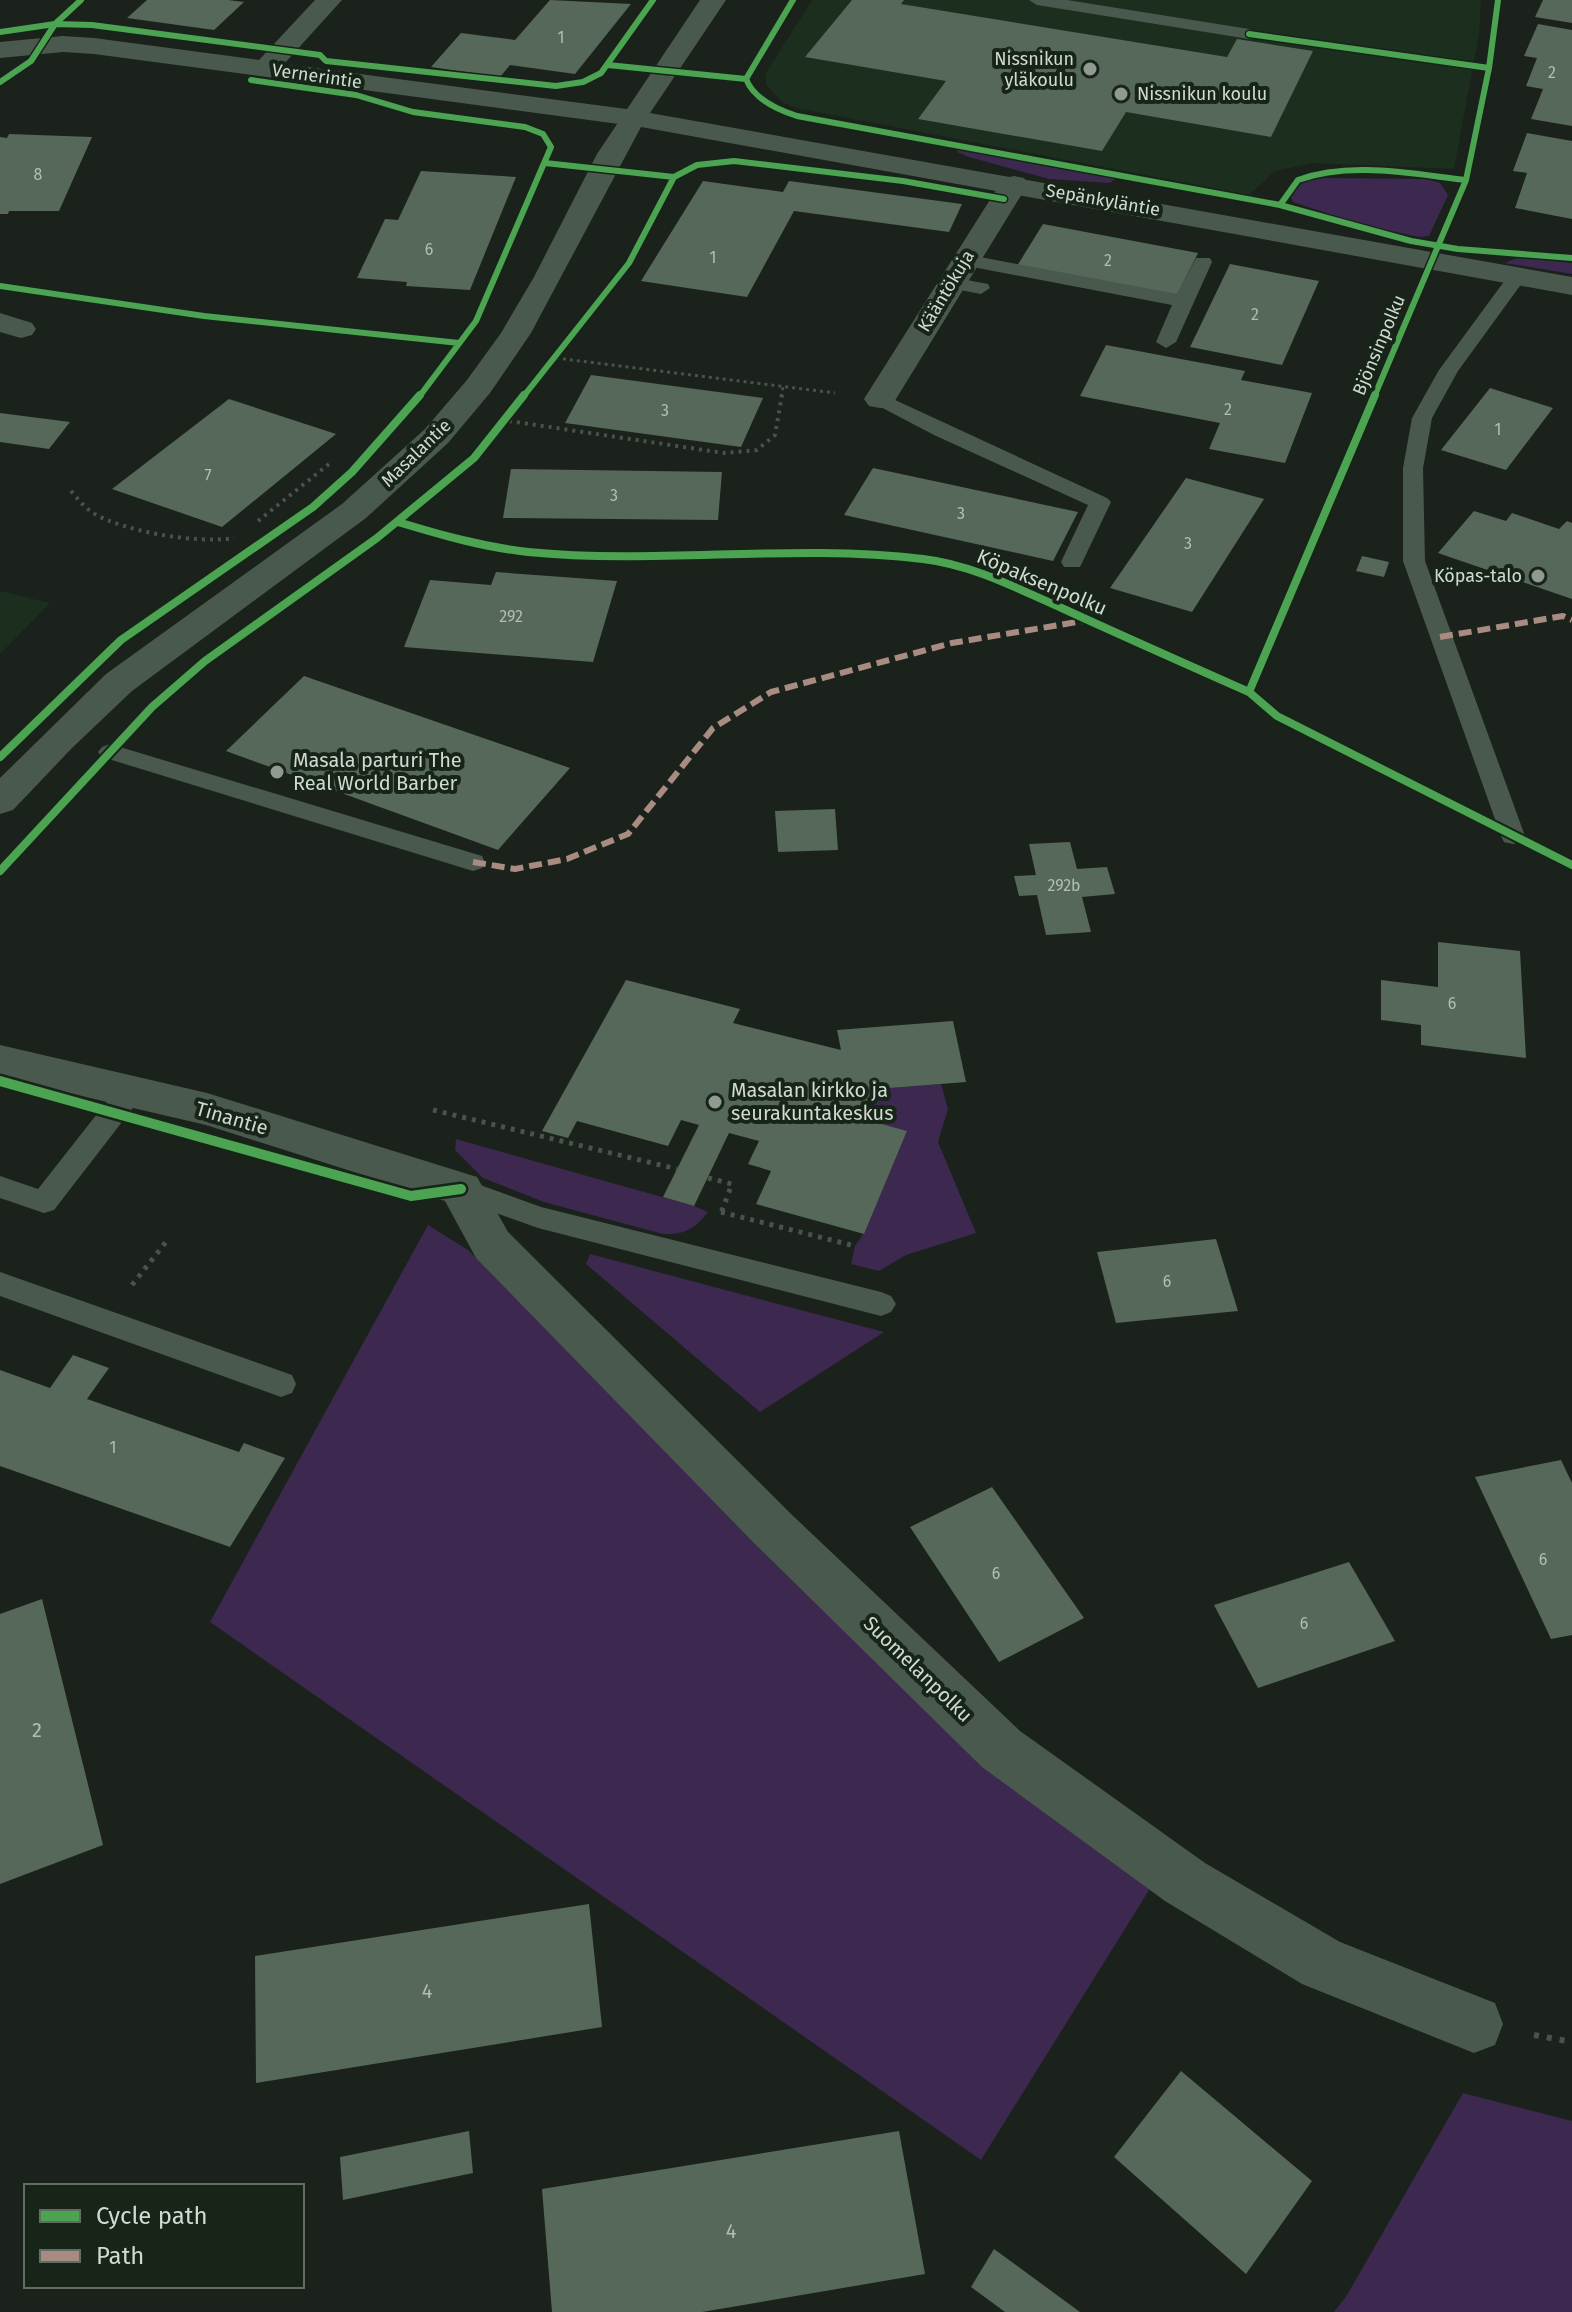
<svg xmlns="http://www.w3.org/2000/svg" width="1572" height="2312" viewBox="0 0 1572 2312" font-family="'Fira Sans',sans-serif">
  <style>
    .built { fill: #1c2e1e }
    .green { fill: #3d2850 }
    .building { fill: #566859 }
    .lines { fill: none; stroke-linecap: round; stroke-linejoin: round }
    .path-far3 { stroke: #49534b; stroke-width: 3; stroke-dasharray: 3 4; stroke-linecap: butt }
    .path-far2 { stroke: #49534b; stroke-width: 4; stroke-dasharray: 3 5; stroke-linecap: butt }
    .path-far1 { stroke: #49534b; stroke-width: 5; stroke-dasharray: 4 6; stroke-linecap: butt }
    .path { stroke: #49534b; stroke-width: 6; stroke-dasharray: 5 8; stroke-linecap: butt }
    .service { fill: #4a594d; fill-rule: evenodd }
    .minor { fill: #4a594d; fill-rule: evenodd }
    .tertiary { fill: #4a594d; fill-rule: evenodd }
    .quiet { stroke: #a88b81; stroke-width: 6; stroke-dasharray: 13 6; stroke-linecap: butt }
    .cycleway-far2-casing { stroke: #172519; stroke-width: 9 }
    .cycleway-far1-casing { stroke: #172519; stroke-width: 12 }
    .cycleway-casing { stroke: #172519; stroke-width: 15 }
    .cycleway-far2 { stroke: #4ca352; stroke-width: 6 }
    .cycleway-far1 { stroke: #4ca352; stroke-width: 8 }
    .cycleway { stroke: #4ca352; stroke-width: 10 }
    .poi-dot { fill: #919a92; stroke: #172519; stroke-width: 3 }
    .labels { text-anchor: middle; stroke-width: 8; stroke-linejoin: round; paint-order: stroke }
    .number-label { font-size: 16px; fill: #b2beb4 }
    .far-poi-label { font-size: 18px; fill: #d1dad2; stroke: #172519; text-anchor: end }
    .far-street-label { font-size: 18px; fill: #d1dad2; stroke: #172519 }
    .street-label { font-size: 20px; fill: #d1dad2; stroke: #172519 }
    .poi-label { font-size: 20px; fill: #d1dad2; stroke: #172519; text-anchor: start }
    .near-number-label { font-size: 20px; fill: #b2beb4 }
  </style>
  <rect width="100%" height="100%" fill="#1a221b"/>
  <path class="built" d="M812,0H1481L1479,34L1454,169L1312,163L1275,171L1249,195L796,108L782,102L766,85V73Z
    M0,591L50,603L0,654Z"/>
  <path class="green" d="M958,149L1116,178L1110,183L1049,179L969,157L957,152Z
    M1322,178L1427,179L1440,183L1448,195L1429,236L1419,237L1359,224L1293,202L1291,197C1299,182 1305,180 1322,178Z
    M1519,257L1572,263V274L1505,263Z
    M941,1084L948,1109L938,1142L976,1233L906,1255L879,1271L851,1264L855,1246L864,1233L907,1131L864,1119L877,1089Z
    M456,1139L694,1206L708,1212C695,1229 684,1235 663,1234L544,1202L483,1178L455,1150Z
    M428,1225L468,1250L696,1477L1151,1887L981,2160L210,1622Z
    M590,1254L884,1332L760,1412L586,1264Z
    M1463,2093L1572,2121V2312H1334L1347,2295Z"/>
  <path class="building" d="M147,0H228L244,2L214,30L127,18Z
    M550,0L631,4L575,74L510,65L500,77L431,67L461,33L515,40Z
    M852,0H904L901,4L1227,57L1237,39L1313,51L1271,137L1126,112L1102,151L918,119L946,81L805,57Z
    M1543,0H1572V23L1535,17Z
    M1538,24L1572,30V126L1531,119L1543,89L1526,86L1537,58L1524,56Z
    M1527,133L1572,141V219L1515,208L1527,173L1513,171Z
    M9,134L92,137L59,211H9L8,214H0V137L7,138Z
    M421,171L516,177L470,290L406,286L407,282L357,278L385,219L398,220Z
    M703,181L783,192L789,181L962,204L949,232L794,211L747,297L641,281Z
    M1043,224L1198,253L1176,297L1017,266Z
    M1230,264L1319,281L1282,365L1190,347Z
    M1106,345L1245,371L1241,380L1312,393L1285,463L1209,449L1220,423L1080,396Z
    M591,375L763,398L741,447L565,423Z
    M1490,388L1553,408L1506,470L1441,450Z
    M229,399L336,434L222,527L112,489Z
    M0,413L70,422L49,449L0,442Z
    M873,468L1078,512L1053,561L844,515Z
    M511,469L722,472L718,520L503,518Z
    M1186,478L1264,499L1192,612L1110,588Z
    M1474,511L1506,521L1512,513L1559,529L1567,521L1572,523V599L1438,553Z
    M1362,556L1389,562L1384,577L1356,571Z
    M496,572L617,581L593,662L404,647L430,580L491,585Z
    M304,676L570,768L498,850L226,751Z
    M835,809L838,850L778,852L775,811Z
    M1070,842L1077,869L1107,867L1115,894L1082,897L1091,932L1046,935L1037,895L1019,896L1014,876L1036,875L1029,844Z
    M1438,942L1520,951L1526,1058L1421,1045V1025L1381,1020V980L1438,987Z
    M626,980L740,1009L733,1023L841,1050L837,1030L953,1021L966,1082L877,1089L864,1119L907,1131L864,1234L756,1204L771,1171L748,1164L759,1141L729,1133L694,1206L663,1197L699,1125L681,1120L668,1146L577,1121L568,1138L542,1131Z
    M1216,1239L1238,1311L1116,1323L1097,1252Z
    M73,1355L109,1368L87,1399L239,1452L244,1443L285,1458L230,1547L0,1466V1370L50,1388Z
    M1561,1460L1572,1483V1635L1551,1639L1475,1477Z
    M992,1487L1084,1618L999,1662L910,1527Z
    M1349,1562L1395,1641L1258,1688L1214,1605Z
    M42,1599L103,1845L0,1884V1614Z
    M589,1904L602,2027L256,2083L255,1956Z
    M1181,2071L1312,2181L1246,2274L1114,2157Z
    M469,2131L473,2173L343,2200L340,2157Z
    M899,2131L925,2274L702,2312H552L542,2189Z
    M994,2249L1080,2312H1005L971,2287Z"/>
  <g class="lines">
    <path class="path-far3" d="M556,358L835,393
      M781,397L783,387"/>
    <path class="path-far2" d="M509,421L724,453L757,450L775,435L782,395
      M71,491C78,499 84,507 93,513C125,532 198,544 234,538
      M258,521L329,464"/>
    <path class="path-far1" d="M433,1110L677,1169
      M708,1178L732,1184L721,1213
      M721,1212L855,1246
      M132,1285L166,1242"/>
    <path class="path" d="M1534,2035L1572,2042"/>
    <path class="service" d="M1029,0H1067L1249,29L1257,34L1249,39L1037,5Z
      M964,254L1177,294L1196,258H1210L1212,262L1176,342L1166,348L1156,342L1172,305L957,264L955,260Z
      M1518,270L1527,276L1458,371L1432,418L1423,468L1425,561L1525,836L1522,842L1513,844L1504,842L1501,836L1403,561V468L1412,418L1439,370L1511,272Z
      M951,277L988,284L990,288L981,294L944,287L942,283Z
      M880,393L1107,498L1111,502L1080,567H1064L1061,562L1088,505L934,435L873,403L870,399L873,395Z
      M110,744L482,856L485,862L482,868L473,871L102,757L98,752L102,747Z
      M129,1083L139,1086L143,1093L139,1100L54,1210L44,1213L0,1198V1176L38,1189L119,1086Z
      M461,1178L541,1207L881,1292L891,1296L896,1304L891,1312L881,1316L538,1228L451,1197L447,1189L451,1181Z
      M0,1272L292,1375L296,1384L292,1393L281,1397L0,1296Z"/>
    <path class="minor" d="M315,0H342L284,64L634,110L644,112L647,118L644,124L634,126L94,54L63,52L0,58V42L63,36L94,38L259,60Z
      M1014,176L1024,178L1028,184L896,399L891,406L880,408L869,406L864,399L1000,184L1004,178Z
      M0,313L32,323L36,329L32,335L21,338L0,332Z
      M0,1045L207,1093L477,1177L508,1232L790,1513L1020,1731L1205,1863L1340,1942L1495,2003L1503,2024L1495,2045L1474,2053L1302,1984L1165,1901L982,1767L754,1543L476,1258L445,1201L206,1125L0,1077Z"/>
    <path class="tertiary" d="M700,0H726L650,113L1572,277V295L641,127L531,333L490,393L448,443L366,518L132,691L71,749L13,810L0,814V778L106,674L342,504L425,429L467,380L501,333L534,277L597,154Z"/>
    <path class="quiet" d="M1440,637L1563,616L1572,620
      M473,862L515,869L567,859L628,834L713,728L771,692L952,643L1083,621"/>
    <g class="cycleway-far2-casing">
      <path id="cycleway-far2" d="M793,0L746,79C754,99 778,110 797,116L1280,205
        M0,32L55,24L92,25L320,55L326,61L556,86L583,82L601,73L653,0
        M1249,34L1489,68
        M608,65L746,79
        M251,80L356,95L413,112L525,127L543,134L551,147L476,321L419,397
        M0,82L31,61L55,24L81,0
        M545,163L674,177
        M1466,180C1412,174 1350,161 1298,180L1280,205L1411,241L1458,249L1572,258
        M0,286L204,316L459,343
        M523,397L629,263L674,177L697,165L734,161L903,181L1004,199
        M1374,397L1466,180L1489,68L1498,0"/>
    </g>
    <g class="cycleway-far1-casing">
      <path id="cycleway-far1" d="M398,522C441,535 483,547 528,552C660,565 792,543 923,559C974,565 1020,590 1066,610C1127,638 1188,665 1249,692L1277,716L1572,865
        M1249,692L1375,395
        M0,757L121,640L313,507L352,472L420,395
        M0,871L152,707L205,661L377,538L474,458L524,395"/>
    </g>
    <g class="cycleway-casing">
      <path id="cycleway" d="M0,1081L411,1196L461,1189"/>
    </g>
    <use href="#cycleway-far2" class="cycleway-far2"/>
    <use href="#cycleway-far1" class="cycleway-far1"/>
    <use href="#cycleway" class="cycleway"/>
  </g>
  <g class="poi-dot">
    <circle cx="1090" cy="69" r="8"/>
    <circle cx="1121" cy="94" r="8"/>
    <circle cx="1538" cy="576" r="8"/>
    <circle cx="277" cy="772" r="8"/>
    <circle cx="715" cy="1102" r="8"/>
  </g>
  <g class="labels">
    <g class="number-label">
      <text x="561" y="43">1</text>
      <text x="1552" y="78">2</text>
      <text x="38" y="180">8</text>
      <text x="429" y="255">6</text>
      <text x="713" y="263">1</text>
      <text x="1108" y="266">2</text>
      <text x="1255" y="320">2</text>
      <text x="1228" y="415">2</text>
      <text x="665" y="416">3</text>
      <text x="1498" y="435">1</text>
      <text x="208" y="481">7</text>
      <text x="614" y="501">3</text>
      <text x="961" y="519">3</text>
      <text x="1188" y="549">3</text>
      <text x="511" y="622">292</text>
      <text x="1064" y="891">292b</text>
      <text x="1452" y="1009">6</text>
      <text x="1167" y="1287">6</text>
      <text x="113" y="1453">1</text>
      <text x="1543" y="1565">6</text>
      <text x="996" y="1579">6</text>
      <text x="1304" y="1629">6</text>
    </g>
    <g class="far-poi-label">
      <text x="1074" y="65">Nissnikun<tspan x="1074" dy="21">yläkoulu</tspan></text>
      <text x="1137" y="100" text-anchor="start">Nissnikun koulu</text>
      <text x="1522" y="582">Köpas-talo</text>
    </g>
    <g class="far-street-label">
      <text transform="translate(317 76) rotate(8)" y="6">Vernerintie</text>
      <text transform="translate(1103 200) rotate(10)" y="6">Sepänkyläntie</text>
      <text transform="translate(946 291) rotate(-59)" y="6">Kääntökuja</text>
      <text transform="translate(1379 345) rotate(-67)" y="6">Bjönsinpolku</text>
      <text transform="translate(416 453) rotate(-44)" y="6">Masalantie</text>
    </g>
    <g class="street-label">
      <text transform="translate(1042 582) rotate(23)" y="7">Köpaksenpolku</text>
      <text transform="translate(232 1118) rotate(16)" y="7">Tinantie</text>
      <text transform="translate(918 1669) rotate(44)" y="7">Suomelanpolku</text>
    </g>
    <g class="poi-label">
      <text x="293" y="767">Masala parturi The<tspan x="293" dy="23">Real World Barber</tspan></text>
      <text x="731" y="1097">Masalan kirkko ja<tspan x="731" dy="23">seurakuntakeskus</tspan></text>
    </g>
    <g class="near-number-label">
      <text x="37" y="1737">2</text>
      <text x="427" y="1998">4</text>
      <text x="731" y="2238">4</text>
    </g>
  </g>
  <rect x="24" y="2184" width="280" height="104" fill="#172519" stroke="#616d63" stroke-width="2"/>
  <rect x="40" y="2210" width="40" height="12" fill="#4ca352" stroke="#616d63" stroke-width="2"/>
  <text x="96" y="2224" font-size="24" fill="#d1dad2">Cycle path</text>
  <rect x="40" y="2250" width="40" height="12" fill="#a88b81" stroke="#616d63" stroke-width="2"/>
  <text x="96" y="2264" font-size="24" fill="#d1dad2">Path</text>
</svg>
